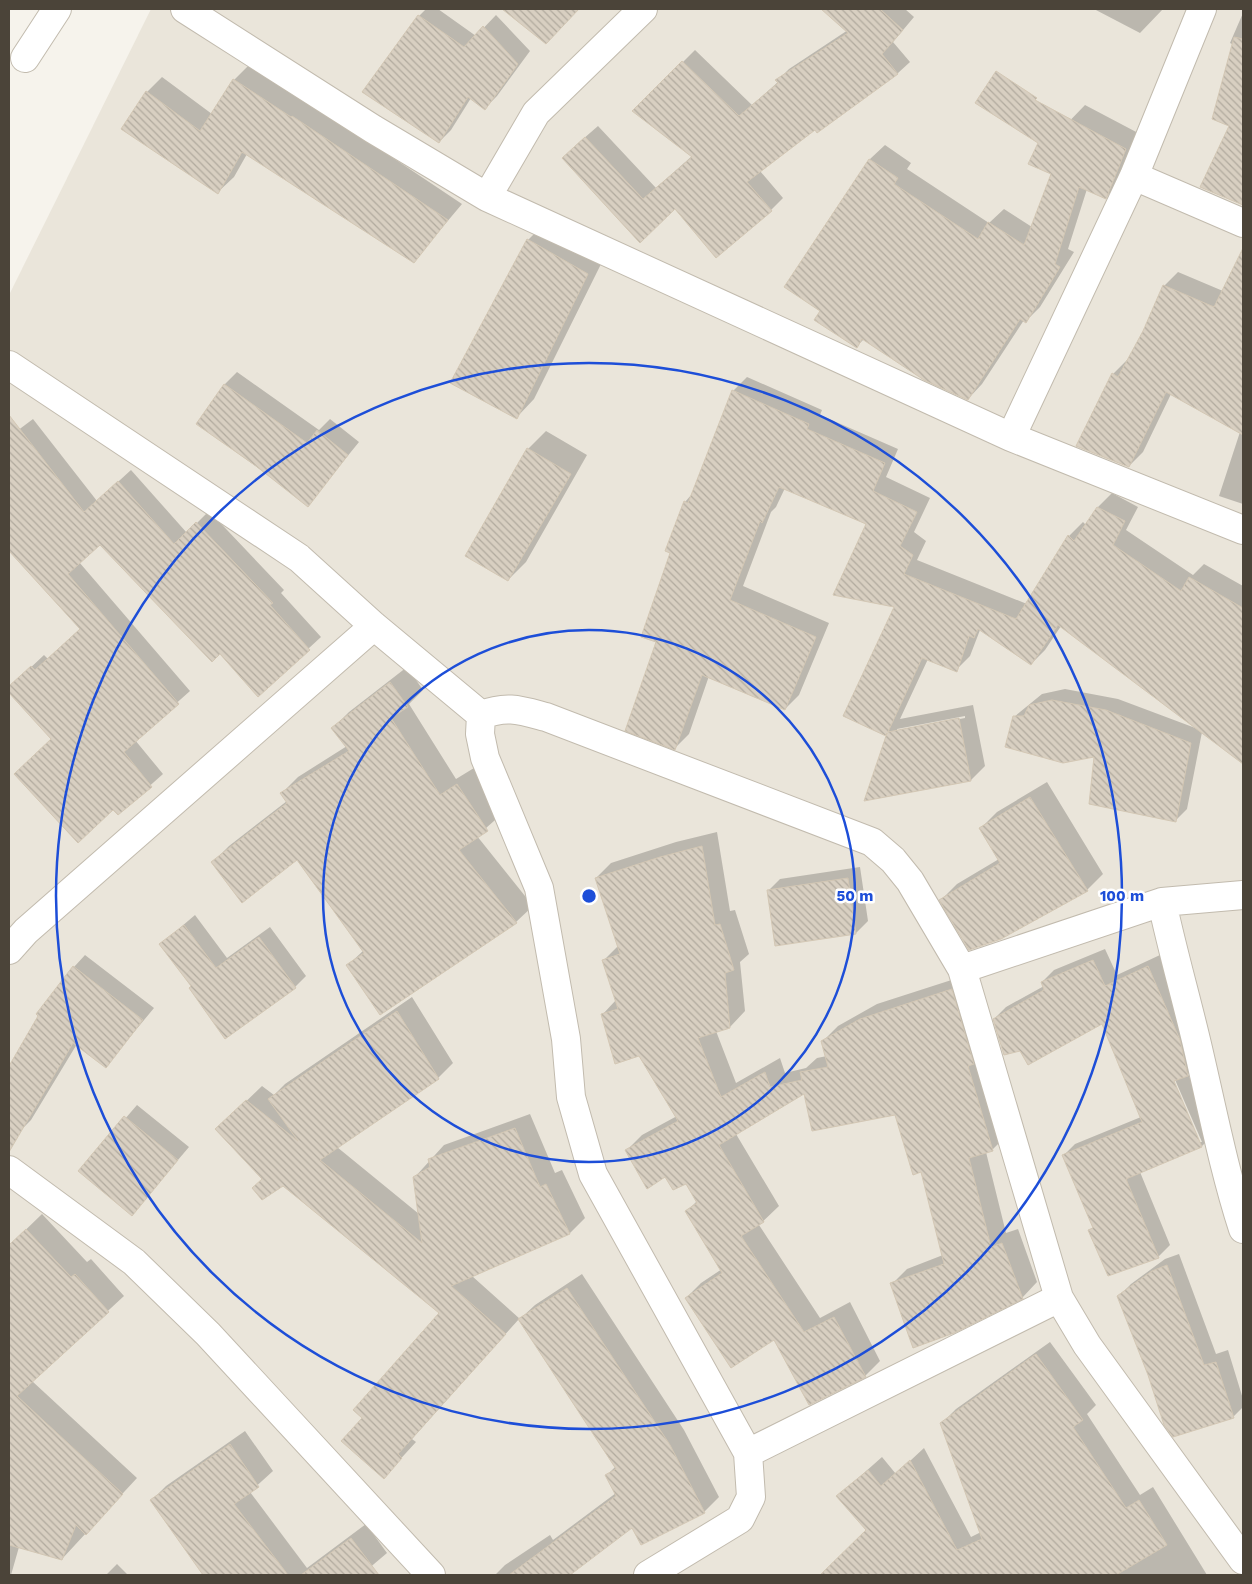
<svg xmlns="http://www.w3.org/2000/svg" width="1252" height="1584" viewBox="0 0 1252 1584" font-family="'Work Sans',sans-serif">
  <style>
    .residential { fill: #eae5da }
    .shadow { fill: #0003; fill-rule: evenodd }
    .building { fill: url(#building-back-hatch); stroke: #d3c7b4 }
    .lines { fill: none; stroke-linecap: round; stroke-linejoin: round }
    .minor-casing { stroke: #c2bbae; stroke-width: 30 }
    .minor { stroke: #fff; stroke-width: 28 }
    .ring { fill: none; stroke: #1d4ed8; stroke-width: 2.5 }
    .centre { fill: #1d4ed8; stroke: #fff; stroke-width: 2.5 }
    .ring-label { font-size: 15px; text-anchor: middle; font-weight: bold; fill: #1d4ed8; stroke: #fff; stroke-width: 5; stroke-linejoin: round; paint-order: stroke }
  </style>
  <defs>
    <pattern id="building-back-hatch" width="6" height="6" patternUnits="userSpaceOnUse" patternTransform="scale(1.25)"><rect width="6" height="6" fill="#d8cfc1"/><path d="M-1 5l2 2M0 0l6 6M5-1l2 2" fill="none" stroke="#b1aa9e"/></pattern>
  </defs>
  <rect width="100%" height="100%" fill="#f6f3ec"/>
  <path class="residential" d="M151,9H1243V1575H9V295Z"/>
  <path class="shadow" d="M426,9H438L476,36L496,15L530,51L497,96L485,108L471,98L451,130L439,142L419,16Z
    M823,9H905L914,17L893,42L910,62L898,73L818,131L816,128L760,171L783,198L771,210L675,208L640,241L575,146L598,126L656,188L692,156L634,111L695,50L752,105L778,82L777,81L789,69L848,30Z
    M1094,9H1163L1140,33Z
    M1243,13V204L1202,187L1231,126L1234,45L1230,43Z
    M249,65L308,101L462,204L414,261L247,154L234,177L218,192L147,92L162,77L212,114L234,80Z
    M1085,105L1140,134L1120,183L1106,197L1087,189L1068,249L1074,252L1040,307L1026,321L1024,320L982,384L968,399L864,339L857,346L822,310L786,286L870,159L885,145L911,163L907,169L989,223L1004,209L1032,227L1053,173L1029,163Z
    M546,222L605,256L534,399L517,417L528,240Z
    M1243,250V504L1219,496L1240,432L1171,394L1143,452L1129,466L1113,374L1127,360L1128,361L1144,332L1164,286L1178,272L1223,291Z
    M237,372L319,430L330,419L359,442L308,505L197,423L225,384Z
    M747,377L822,410L820,415L898,449L886,477L930,498L914,532L926,541L917,560L1027,604L1069,536L1083,522L1086,525L1098,507L1112,493L1138,507L1126,530L1193,575L1204,564L1243,586V762L1202,732L1187,809L1175,821L1096,756L1014,717L1042,694L1065,689L1118,699L1198,729L1061,626L1045,650L1031,664L980,630L970,656L956,670L928,659L900,719L973,705L985,766L971,780L866,800L889,731L886,734L896,606L868,524L785,488L776,507L771,512L743,586L829,623L799,695L785,709L709,676L689,734L675,748L658,641L672,552L685,502L692,494L733,391ZM965,716V718L897,731V729Z
    M33,419L97,501L131,470L187,533L209,511L284,590L281,593L321,637L258,695L220,652L100,543L79,562L190,691L135,740L163,774L118,814L9,691V688L44,655L48,659L81,628L9,527V437Z
    M546,431L587,455L526,562L508,580L528,449Z
    M407,667L423,690L409,704L456,779L474,768L503,813L477,836L533,906L516,922L380,1013L348,965L364,950L297,859L213,862L229,846L287,801L282,793L298,777L347,746L333,728L349,712Z
    M1047,782L1103,874L1087,890L941,900L957,884L999,859L981,828L997,812Z
    M717,832L730,911L735,910L749,954L740,962L745,1011L730,1027L716,1031L736,1083L780,1058L785,1073L806,1068L817,1058L827,1056L823,1041L838,1026L877,1004L967,975L1007,1135L992,1150L986,1152L1006,1233L1018,1229L1037,1282L1022,1298L892,1284L907,1269L943,1255L922,1171L896,1113L805,1092L736,1134L779,1206L759,1225L820,1318L850,1302L880,1361L865,1376L686,1298L701,1283L722,1269L687,1211L697,1201L687,1182L666,1176L627,1150L642,1135L677,1116L640,1055L602,1015L616,1000L604,960L618,946L596,878L611,863L676,842Z
    M860,867L868,921L856,933L768,891L780,879Z
    M195,915L227,958L270,927L306,976L295,987L192,986L161,944Z
    M1105,949L1117,975L1160,955L1192,1028L1200,1062L1188,1074L1214,1134L1202,1146L1140,1172L1170,1245L1158,1257L1090,1230L1094,1226L1063,1156L1075,1144L1141,1117L1103,1022L1021,1049L994,1019L1006,1007L1044,986L1042,982L1054,970ZM1173,1075L1202,1142H1199L1170,1076Z
    M85,955L154,1008L106,1066L77,1044L31,1120L19,1132L9,1126V1068L40,1015L74,967Z
    M412,997L453,1063L438,1078L337,1147L419,1214L414,1178L444,1145L530,1114L555,1173L562,1170L585,1218L570,1233L472,1276L520,1319L535,1305L582,1274L684,1430L719,1497L704,1512L632,1526L574,1571L571,1575H495L505,1565L550,1535L553,1540L616,1493L607,1475L616,1466L519,1319L412,1439L416,1442L384,1477L363,1418L440,1312L283,1184L263,1178L232,1115L262,1086L274,1095L285,1084Z
    M137,1105L189,1147L132,1214L80,1171Z
    M42,1214L87,1262L91,1259L124,1296L32,1381L137,1478L62,1559L19,1547L11,1575H9V1334L20,1323L9,1311V1246Z
    M1179,1254L1216,1354L1228,1350L1243,1399V1407L1233,1417L1149,1375L1119,1296L1131,1284L1165,1259Z
    M1050,1342L1096,1405L1087,1414L1140,1495L1153,1487L1207,1575H824L868,1530L838,1496L882,1457L896,1474L924,1448L971,1537L981,1532L942,1423L956,1409Z
    M245,1431L273,1471L250,1492L307,1568L366,1524L387,1553L361,1575H205L152,1500L166,1486Z
    M117,1564L128,1575H106Z"/>
  <path class="building" d="M502,9H579L546,44Z
    M821,9H880L903,30L882,54L898,74L817,133L815,130L747,182L772,211L716,258L675,209L640,243L562,158L585,137L643,199L692,157L632,111L682,61L739,116L778,83L775,80L848,33Z
    M418,15L464,47L483,26L518,64L485,110L468,97L439,143L362,92Z
    M1234,37L1243,39V205L1200,187L1229,126L1212,119Z
    M996,71L1037,98L1035,100L1126,149L1106,199L1079,187L1055,264L1060,267L1026,323L1020,319L968,400L924,380L862,339L857,348L814,320L820,311L784,287L869,159L898,178L894,184L978,239L988,222L1024,245L1051,174L1028,164L1038,143L975,103Z
    M233,79L291,117L292,116L448,220L414,263L242,152L218,194L121,129L146,91L200,131Z
    M527,239L588,274L517,419L450,383Z
    M1243,248V435L1166,392L1129,467L1076,446L1112,373L1118,377L1143,331L1163,285L1214,307Z
    M224,384L307,443L317,430L348,455L308,507L256,466L196,424Z
    M732,390L809,424L807,429L885,463L873,491L917,512L900,546L913,555L904,574L1016,619L1068,535L1074,541L1097,507L1125,521L1113,545L1181,591L1189,577L1243,608V764L1058,625L1031,665L978,629L974,638L969,636L957,672L922,658L888,732L959,718L971,781L864,801L887,733L886,736L843,716L894,607L833,595L866,524L779,487L762,523L760,521L730,600L816,637L785,710L702,675L675,750L625,731L656,642L641,637L670,553L665,551L684,501L688,503Z
    M9,415L84,512L118,481L174,544L196,522L273,603L270,605L310,650L258,697L220,654L212,662L100,545L68,574L179,704L124,752L152,787L118,815L113,810L78,843L14,774L51,739L9,693V686L31,666L35,670L80,629L9,551Z
    M527,448L571,474L508,581L465,556Z
    M390,682L408,707L391,718L440,795L457,784L488,831L459,850L517,923L380,1015L346,965L364,953L297,860L242,903L211,862L287,803L280,793L349,751L331,728Z
    M1052,700L1106,710L1191,743L1176,822L1089,804L1094,757L1063,763L1005,747L1013,716H1024L1029,705Z
    M1030,797L1088,891L1001,939L969,950L939,900L1000,863L979,828Z
    M702,846L715,925L720,924L734,970L725,973L730,1028L698,1038L721,1097L765,1072L770,1087L802,1080L800,1072L828,1067L821,1041L860,1019L952,989L974,1064L968,1066L993,1151L969,1158L991,1247L1002,1243L1023,1299L954,1333L913,1348L890,1283L944,1264L921,1172L913,1175L895,1115L812,1131L804,1094L719,1145L764,1222L741,1236L804,1332L834,1317L866,1377L809,1405L774,1340L731,1368L685,1298L722,1273L685,1211L697,1203L686,1184L673,1190L665,1177L647,1189L625,1150L678,1121L639,1056L615,1064L601,1014L618,1009L602,960L620,954L595,878L660,857Z
    M848,878L856,934L775,946L767,890Z
    M184,925L216,968L259,937L296,988L225,1039L189,988L191,986L159,944Z
    M1093,960L1105,986L1148,966L1180,1040L1188,1076L1174,1081L1202,1147L1126,1179L1159,1258L1108,1276L1088,1230L1093,1228L1062,1155L1142,1122L1102,1024L1028,1065L1020,1051L1004,1055L993,1019L1044,990L1041,982Z
    M73,966L143,1020L106,1068L73,1043L9,1152V1066L38,1016L36,1014Z
    M397,1011L439,1079L320,1160L422,1243L413,1177L430,1167L428,1159L515,1128L540,1187L546,1184L570,1234L451,1286L506,1334L398,1454L402,1458L384,1479L341,1441L362,1418L353,1410L439,1313L283,1186L262,1200L252,1188L262,1179L215,1129L246,1100L298,1141L268,1099Z
    M124,1116L178,1160L132,1216L78,1171Z
    M26,1229L71,1277L75,1274L109,1312L17,1396L123,1494L86,1535L76,1525L62,1560L9,1545V1245Z
    M1167,1265L1204,1365L1216,1362L1234,1418L1173,1437L1164,1425L1148,1375L1117,1296L1152,1271Z
    M567,1288L670,1445L705,1513L641,1545L632,1528L570,1575H509L616,1496L605,1475L616,1469L518,1319Z
    M1036,1354L1083,1420L1073,1427L1126,1508L1139,1500L1167,1545L1116,1575H820L866,1530L836,1496L868,1470L881,1486L910,1460L957,1550L982,1539L940,1423Z
    M230,1444L259,1487L234,1504L288,1575H203L150,1500Z
    M351,1538L379,1575H301Z"/>
  <g class="lines">
    <g class="minor-casing">
      <path id="minor" d="M185,9L373,129L487,197L1011,437L1243,530
        M25,58L57,9
        M1134,176L1243,223
        M487,197L536,113L643,9
        M9,365L299,558L374,626L481,715L480,734L485,758L539,888L566,1039L571,1097L593,1174L748,1453
        M1011,437L1134,176L1202,9
        M481,715C507,705 520,710 546,717L872,842L893,860L910,881L962,969L1059,1298L1087,1345L1243,1560
        M1243,895L1162,902C1172,949 1185,994 1196,1040C1211,1103 1223,1167 1243,1229
        M9,950L26,931L374,626
        M962,969L1162,902
        M9,1170L134,1262L208,1334L431,1575
        M648,1575L740,1519L751,1497L748,1453L1059,1298"/>
    </g>
    <use href="#minor" class="minor"/>
  </g>
  <g class="ring">
    <circle cx="589" cy="896" r="266"/>
    <circle cx="589" cy="896" r="533"/>
  </g>
  <circle cx="589" cy="896" r="8" class="centre"/>
  <g class="ring-label">
    <text x="855" y="901">50 m</text>
    <text x="1122" y="901">100 m</text>
  </g>
  <rect width="1252" height="1584" fill="none" stroke="#4b4439" stroke-width="20"/>
</svg>
